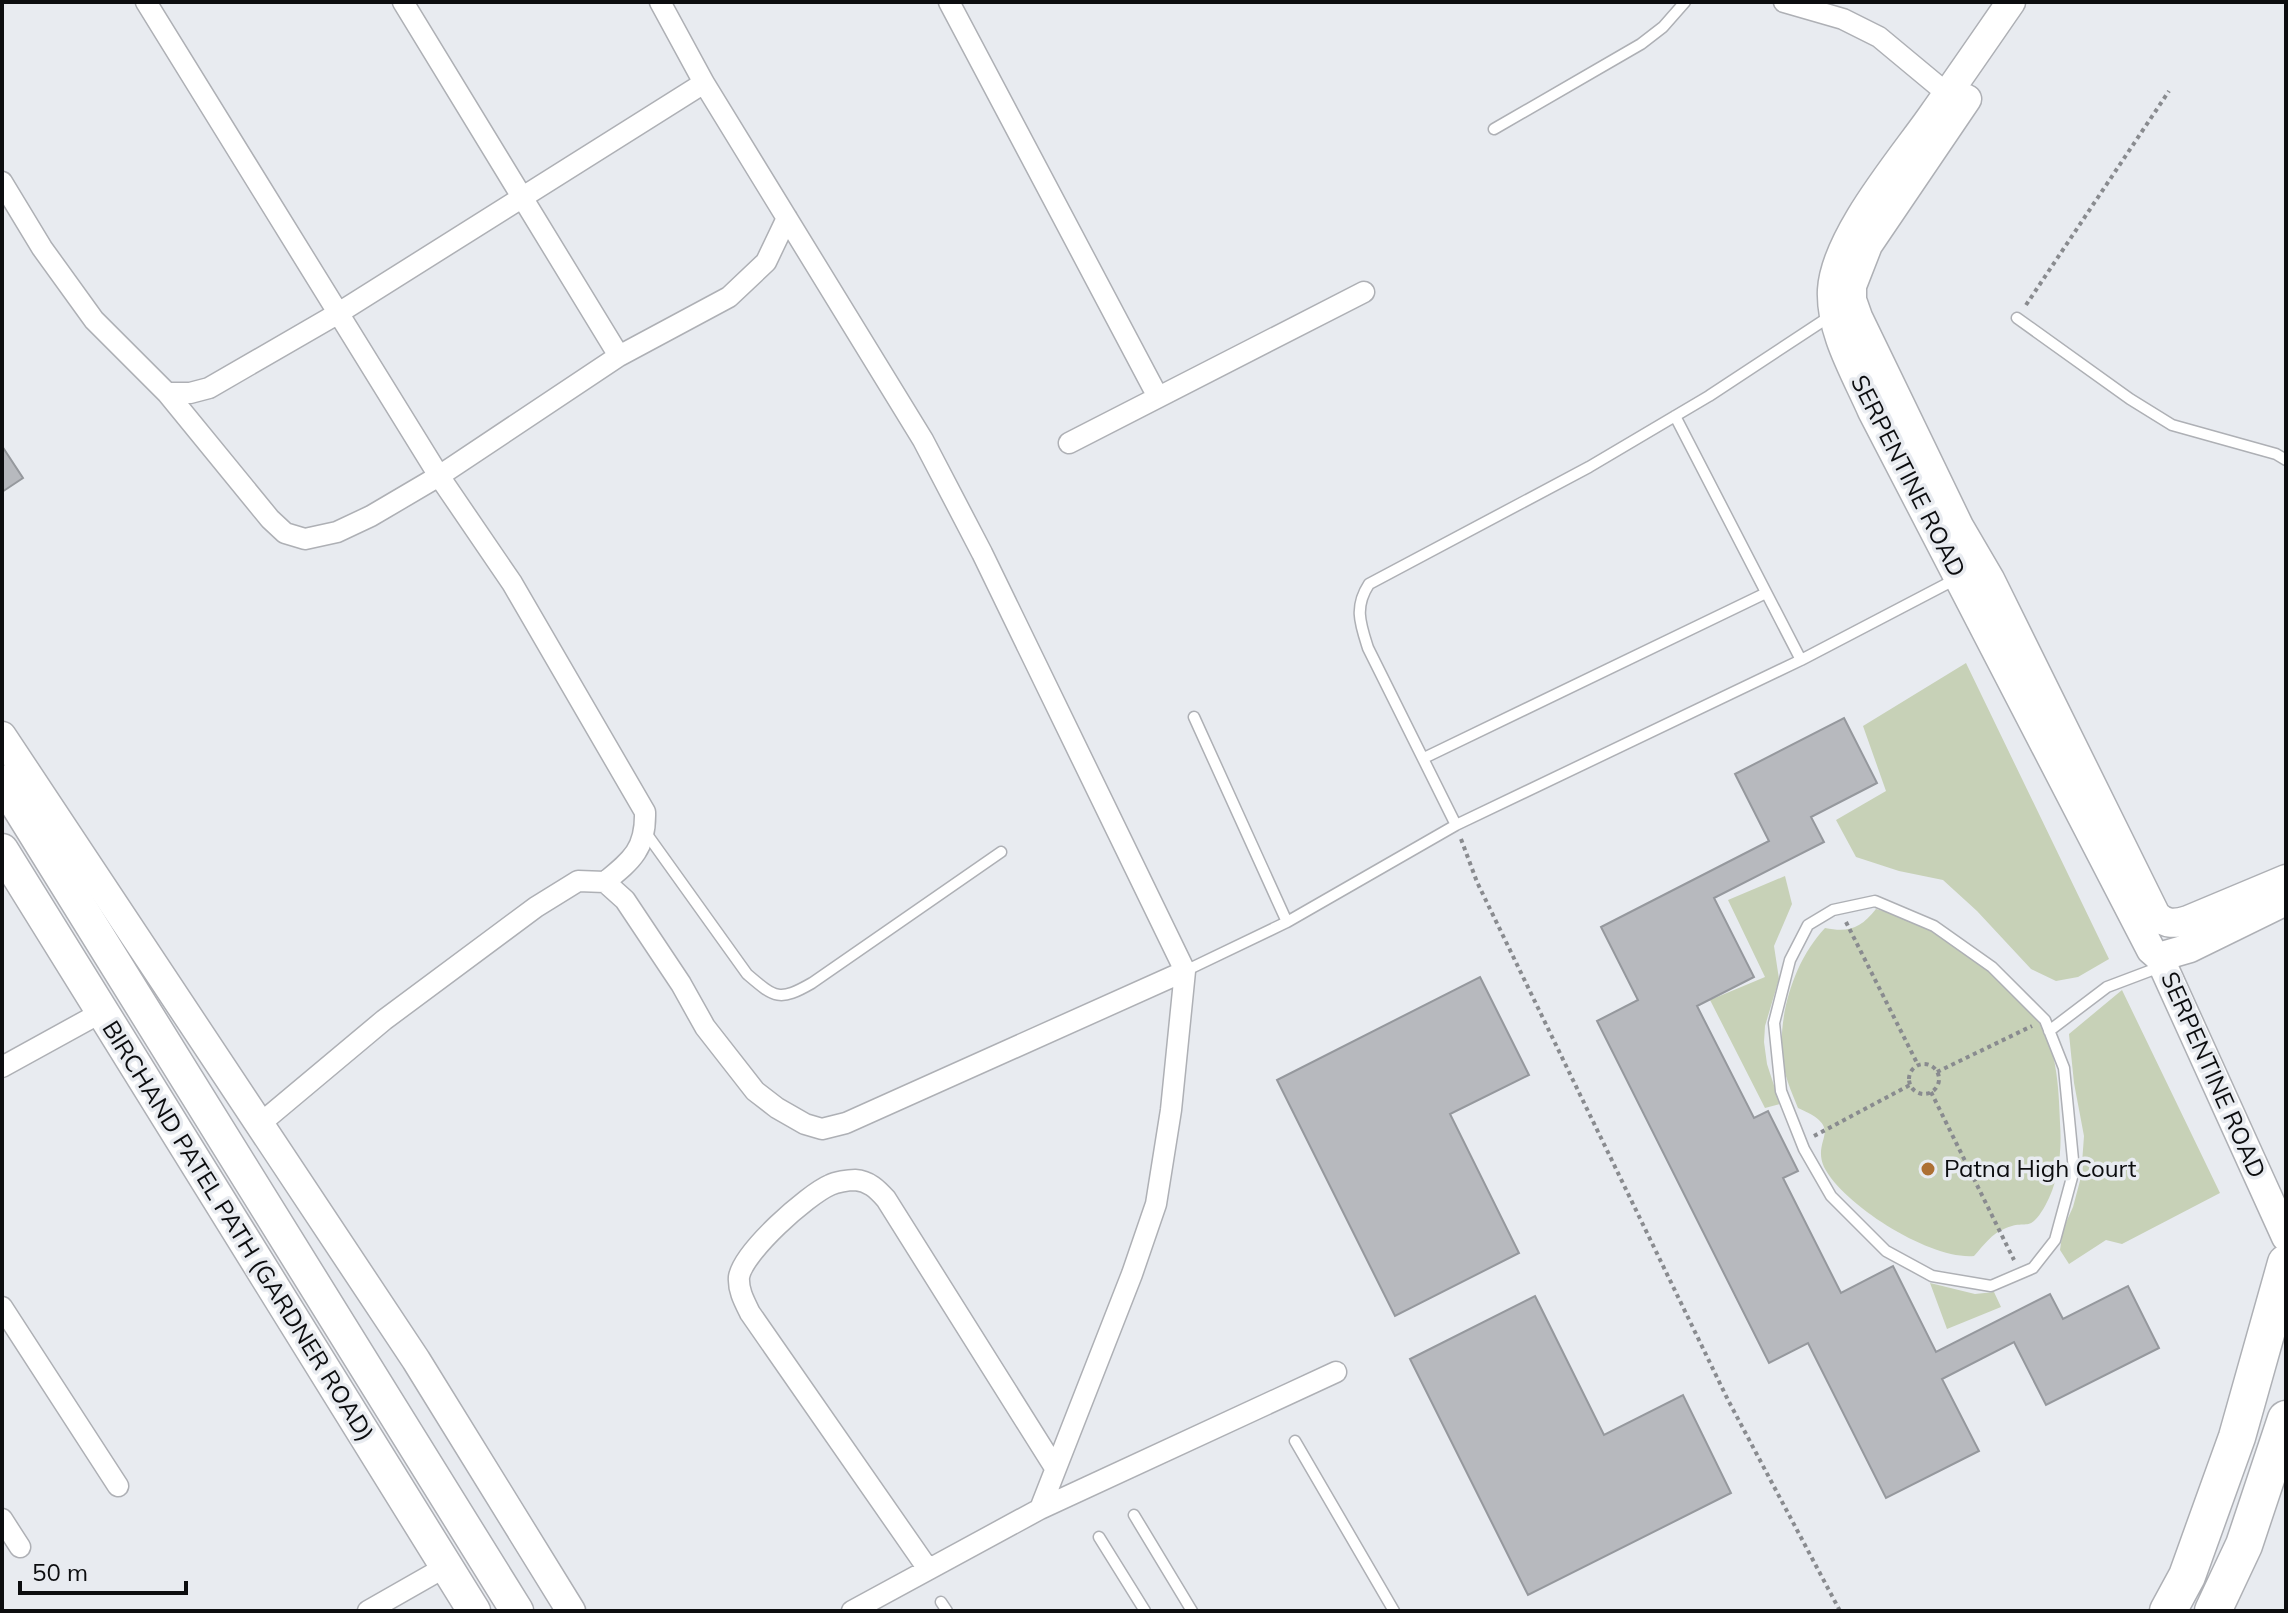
<svg xmlns="http://www.w3.org/2000/svg" width="2288" height="1613" viewBox="0 0 2288 1613" font-family="Mulish,sans-serif">
  <style>
    .green { fill: #c7d1b7 }
    .building { fill: #b7b9be; stroke: #95989d; stroke-width: 2 }
    .lines { fill: none; stroke-linecap: round; stroke-linejoin: round }
    .lane-casing { stroke: #aeb0b5; stroke-width: 13 }
    .street-casing { stroke: #aeb0b5; stroke-width: 23 }
    .secondary-casing { stroke: #aeb0b5; stroke-width: 31 }
    .primary-casing { stroke: #aeb0b5; stroke-width: 35 }
    .highway-casing { stroke: #aeb0b5; stroke-width: 39 }
    .path { stroke: #898b8f; stroke-width: 4; stroke-dasharray: 4 4; stroke-linecap: butt }
    .lane { stroke: #fff; stroke-width: 10 }
    .street { stroke: #fff; stroke-width: 20 }
    .secondary { stroke: #fff; stroke-width: 28 }
    .primary { stroke: #fff; stroke-width: 32 }
    .highway { stroke: #fff; stroke-width: 36 }
    .poi-dot { fill: #ad7034; stroke: #e8ebf0; stroke-width: 3 }
    .labels { text-anchor: middle; stroke-width: 7; stroke-linejoin: round; paint-order: stroke }
    .street-label { font-size: 24px; fill: #0c0d0f; stroke: #e8ebf0 }
    .poi-label { font-size: 24px; fill: #0c0d0f; stroke: #e8ebf0; text-anchor: start }
  </style>
  <rect width="100%" height="100%" fill="#e8ebf0"/>
  <path class="green" d="M1966,663L2109,959L2078,977L2056,981L2031,969L1977,911L1943,880L1899,871L1856,857L1836,820L1886,791L1863,726Z
    M1785,876L1792,904L1774,946L1779,979L1765,1026L1764,1042L1767,1064L1780,1104L1765,1108L1710,1000L1765,977L1728,900Z
    M1876,909C1897,915 1921,921 1939,933C1977,956 2036,1002 2050,1044C2058,1070 2059,1097 2060,1123C2062,1150 2059,1182 2045,1206C2029,1234 2027,1219 2006,1228C1991,1234 1984,1245 1974,1256C1931,1260 1844,1206 1824,1167C1811,1138 1847,1129 1798,1108C1791,1091 1783,1073 1782,1054C1779,1011 1795,960 1825,928C1849,933 1861,928 1876,909Z
    M2122,990L2220,1193L2122,1244L2106,1240L2069,1264L2060,1250L2063,1229L2073,1207L2081,1177L2084,1136L2074,1083L2069,1034Z
    M1930,1283L1975,1294L1994,1292L2001,1307L1947,1329Z"/>
  <path class="building" d="M2,446L23,478L2,492Z
    M1844,718L1877,783L1811,817L1824,842L1714,898L1754,977L1697,1006L1754,1118L1768,1111L1798,1171L1783,1178L1841,1293L1893,1266L1936,1352L2050,1294L2063,1319L2128,1286L2159,1348L2046,1405L2014,1342L1942,1379L1979,1451L1886,1498L1808,1343L1769,1363L1597,1021L1638,1000L1601,927L1769,841L1735,774Z
    M1480,977L1529,1075L1450,1114L1519,1253L1395,1316L1277,1080Z
    M1535,1296L1604,1435L1683,1395L1731,1493L1528,1595L1410,1359Z"/>
  <g class="lines">
    <g class="lane-casing">
      <path id="lane" d="M1494,129L1641,44L1663,27L1685,2
        M2017,318L2130,399L2172,425L2276,454L2286,460
        M1675,416L1801,660
        M1194,717L1287,922
        M1424,758L1766,593
        M1456,825L1368,648C1360,623 1354,607 1369,584L1589,467L1709,396L1832,315
        M646,833L747,974C775,998 779,1002 812,983L1001,852
        M1875,901L1934,926L1992,967L2045,1020L2064,1068L2074,1170L2055,1240L2033,1268L1991,1286L1932,1276L1886,1251L1831,1196L1804,1149L1781,1091L1774,1023L1790,960L1808,925L1833,910Z
        M1185,971L1287,922L1456,825L1801,660L1956,579
        M2049,1031L2107,987L2160,967
        M1295,1441L1394,1611
        M1134,1515L1192,1611
        M1099,1537L1145,1611
        M941,1602L947,1611"/>
    </g>
    <g class="street-casing">
      <path id="street" d="M146,2L439,476L512,583L645,812C646,849 632,860 605,882
        M403,2L619,356
        M660,2L704,83L923,440L982,553L1185,971L1171,1110L1156,1204L1132,1274L1040,1509L852,1611
        M949,2L1158,397
        M1784,2L1843,19L1879,37L1956,101
        M2,182L42,248L94,320L167,393L270,519L285,533L305,539L337,532L371,516L439,476L619,356L729,297L766,262L787,218
        M167,393H190L209,388L337,314L704,83
        M1069,443L1364,292
        M2,1067L102,1012
        M261,1123L384,1020L536,907L578,881L605,882L625,900L681,984L705,1027L755,1091L777,1108L805,1124L822,1129L846,1123L1185,971
        M2,1307L118,1486
        M1040,1509L1336,1372
        M2,1519L20,1547
        M928,1569L750,1313C744,1301 738,1290 739,1277C743,1252 807,1195 830,1185C836,1182 848,1180 855,1180C869,1181 877,1189 886,1199L1055,1468
        M368,1611L447,1566"/>
    </g>
    <g class="secondary-casing">
      <path id="secondary" d="M2011,2C1984,41 1958,79 1931,117C1900,161 1835,237 1832,290C1830,332 1856,374 1872,411L2151,950L2159,957L2190,948L2286,901
        M1967,99L1868,245L1852,286V300L1858,317L1959,526L1990,579L2156,915C2166,925 2175,924 2188,920L2286,879
        M2,736L416,1360L571,1611
        M2159,957L2286,1237"/>
    </g>
    <g class="primary-casing">
      <path id="primary" d="M2,781L517,1611
        M2,850L474,1611"/>
    </g>
    <g class="highway-casing">
      <path id="highway" d="M2168,1611L2187,1576L2237,1437L2286,1263
        M2213,1611L2244,1545L2286,1419"/>
    </g>
    <path class="path" d="M2026,305L2169,91
      M1461,839L1477,882L1728,1400L1840,1611
      M1846,922L1918,1065
      M1909 1079a15 15 0 1 1 30 0a15 15 0 1 1-30 0Z
      M1937,1072L2032,1026
      M1931,1092L2014,1260
      M1814,1136L1910,1085"/>
    <use href="#lane" class="lane"/>
    <use href="#street" class="street"/>
    <use href="#secondary" class="secondary"/>
    <use href="#primary" class="primary"/>
    <use href="#highway" class="highway"/>
  </g>
  <circle class="poi-dot" cx="1928" cy="1169" r="8"/>
  <g class="labels">
    <g class="street-label">
      <text transform="translate(1908 476) rotate(63)" y="8">SERPENTINE ROAD</text>
      <text transform="translate(2213 1075) rotate(66)" y="8">SERPENTINE ROAD</text>
      <text transform="translate(238 1231) rotate(58)" y="8">BIRCHAND PATEL PATH (GARDNER ROAD)</text>
    </g>
    <g class="poi-label">
      <text x="1944" y="1177">Patna High Court</text>
    </g>
  </g>
  <rect width="2288" height="1613" fill="none" stroke="#0c0d0f" stroke-width="8"/>
  <path d="M20 1581v12h166v-12" fill="none" stroke="#0c0d0f" stroke-width="4"/>
  <text x="32" y="1581" font-size="24" fill="#0c0d0f" stroke="#e8ebf0" stroke-width="6" paint-order="stroke">50 m</text>
</svg>
